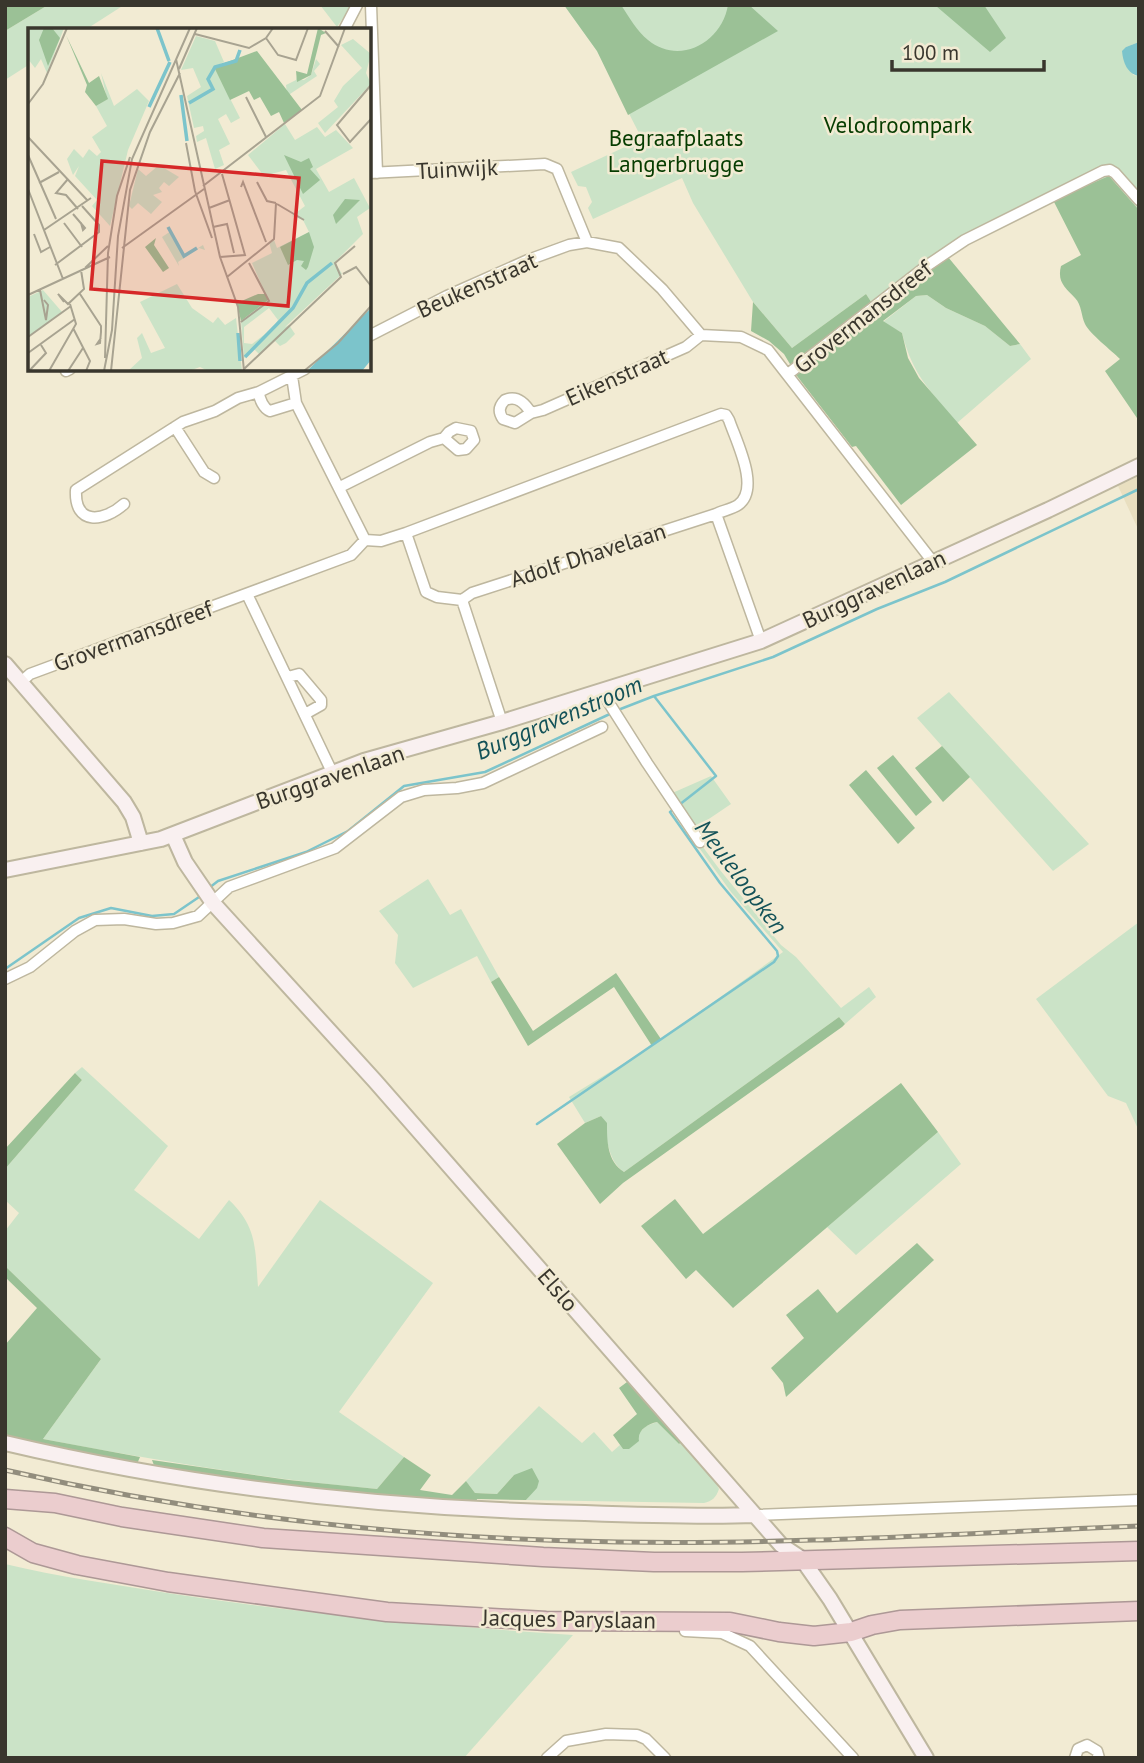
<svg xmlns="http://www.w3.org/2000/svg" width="1144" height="1763" viewBox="0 0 1144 1763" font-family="'PT Sans',sans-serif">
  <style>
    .built { fill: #e9dfc0 }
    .green { fill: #cbe3c7 }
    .forest { fill: #9bc196 }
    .water { fill: #7cc4cb }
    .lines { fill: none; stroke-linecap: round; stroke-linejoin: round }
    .stream { stroke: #7cc4cb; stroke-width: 2.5 }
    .street-casing { stroke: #beb79f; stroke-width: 13 }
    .secondary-casing { stroke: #beb79f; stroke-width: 18 }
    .highway-casing { stroke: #ad9896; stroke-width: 21 }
    .street { stroke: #fff; stroke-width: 10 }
    .secondary { stroke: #f9f0f0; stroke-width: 14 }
    .highway { stroke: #ebcdce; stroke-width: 18 }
    .rail-casing { stroke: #928d7d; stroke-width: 5 }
    .rail { stroke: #f2ebd3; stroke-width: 2.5; stroke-dasharray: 8; stroke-linecap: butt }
    .labels { text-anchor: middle; stroke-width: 5; stroke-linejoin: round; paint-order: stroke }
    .park-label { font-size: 23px; fill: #063c00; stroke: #f2ebd3 }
    .street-label { font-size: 23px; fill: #39362d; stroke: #f2ebd3 }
    .water-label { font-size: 24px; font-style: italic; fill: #135258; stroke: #f2ebd3 }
    .inset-river { fill: none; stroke: #7cc4cb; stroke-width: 3.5 }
    .inset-road { fill: none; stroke: #a8a391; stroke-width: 2 }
    .view { fill: #d62828; fill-opacity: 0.15; stroke: #d62828; stroke-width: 3.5 }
    .inset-edge { fill: none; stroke: #39362d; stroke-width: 3.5 }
  </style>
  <rect width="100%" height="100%" fill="#f2ebd3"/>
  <path class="built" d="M1139,476V531L1118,486Z"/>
  <path class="green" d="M48,5H124L85,30H30V64L5,80V31Z
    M320,5H352L337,27Z
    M564,5H1139V42L1126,47L1133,75L1139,76V210L1111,178L1053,200L967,243L877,311L866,294L792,348L753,302L693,203L682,178L593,219L588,208L592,202L586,187L578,186L571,172L642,139L597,51Z
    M927,295L946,308L985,326L1010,346L1020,344L1031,359L957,423C930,390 913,376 902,333L883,322L916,296Z
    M949,692L1089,844L1053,871L917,718Z
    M711,776L731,804L694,829L670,794Z
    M665,796L720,870L781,945L796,957L841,1008L869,987L876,997L845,1024L839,1017L624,1172C606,1159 608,1135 601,1116L585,1123L569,1097L652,1046L783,952L731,892L663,798Z
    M428,879L450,915L461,909L499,977L491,982L477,956L413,988L395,963L398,935L379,911Z
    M1139,922V1131L1126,1103L1108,1096L1036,999Z
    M82,1067L168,1146L134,1190L199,1239L229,1200C258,1227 255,1250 258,1287L320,1200L433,1283L339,1412L404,1457L377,1489C265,1479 154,1460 43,1439L101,1359L5,1266V1231L19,1213L5,1200V1169L82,1080L75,1073Z
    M938,1132L961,1164L856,1255L827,1227Z
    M539,1406L582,1443L594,1432L612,1452L620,1445L623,1449L646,1426L657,1422L679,1444L684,1440L714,1479L719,1489C716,1498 712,1501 704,1503L526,1500L530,1495L514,1475L497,1494L475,1493L466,1481Z
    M5,1564C58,1577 113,1584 167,1593C302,1614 437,1626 573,1635L464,1758H5Z"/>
  <path class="forest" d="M5,5H48L5,31Z
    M564,5H621C629,17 637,31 648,40C680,66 722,42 728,5H749L778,31L628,115L597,51Z
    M984,5L1006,38L990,52L936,6Z
    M1109,176L1139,210V421L1105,371L1120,359C1111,350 1090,334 1085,324C1081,316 1082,305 1075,298C1065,287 1057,282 1061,266L1081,255L1053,200Z
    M948,257L1020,344L1010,346L985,326L946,308L927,295L916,296L883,321L902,333L908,358L919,378L977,445L901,505L856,446L852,447L797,376L784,354L769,341L751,331L753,302L792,348L866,294L877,311Z
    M942,746L970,777L943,802L915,768Z
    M893,755L932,802L916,816L877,768Z
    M866,770L915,828L898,844L849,785Z
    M616,973L661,1039L652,1046L614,987L528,1046L491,982L499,977L533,1031Z
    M839,1017L845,1024L842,1027L623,1183L600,1204L557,1144L585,1123L601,1116L607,1123C607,1141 607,1161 624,1172Z
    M75,1073L82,1080L5,1169V1149Z
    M901,1083L938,1132L733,1308L696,1270L686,1279L641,1226L675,1199L703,1234Z
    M917,1243L934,1260L786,1397L783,1383L771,1368L804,1338L786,1315L818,1289L837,1313Z
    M5,1266L101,1359L43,1439L140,1457L137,1464L5,1437V1345L37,1308L5,1277Z
    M631,1379L684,1440L679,1444L657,1422C648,1424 637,1430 639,1441L629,1449H623L613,1435L637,1414L619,1388Z
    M404,1457L431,1475L420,1490L452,1495L466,1481L475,1493L497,1494L514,1475L532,1468L539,1481L537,1488L526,1500L477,1499L476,1506L391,1499L155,1468L152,1460L289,1480L377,1489Z"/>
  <path class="water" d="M1139,42V76C1127,74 1123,62 1122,51L1126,47Z"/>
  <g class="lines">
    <path class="stream" d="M654,696L716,776L679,805
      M618,710L654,696L773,657L877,609L945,582L1139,489
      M209,888L218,881L306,852L348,831L404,786L485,772L612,713
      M5,969L79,918L111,908L152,916L174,914L202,895
      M537,1124L774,962L778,956L777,951L720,883L670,812L674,809"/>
    <g class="street-casing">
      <path id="street" d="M371,5L377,173
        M344,30L357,5
        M369,173L545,164L557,169L587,242
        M369,336L447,296L528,260L569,245L587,242L619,248L662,289L701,335L741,337L768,350L933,562
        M66,371L70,369
        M788,374L928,265L965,240L1103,171L1110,170L1115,173L1139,200
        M292,376L296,403L365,540
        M259,392C259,399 264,409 270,411L296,403
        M531,413C525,403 517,395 505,400C499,406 498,412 503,419L515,423L531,413L543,410L686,347L701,335
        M175,427L204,472L214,478
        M340,487L430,442L444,438L449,432L456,428L471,431L474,440L466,449L458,450L444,438
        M124,504C104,522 74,526 76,490L183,422L215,411L238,398L259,392L305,369
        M406,533L426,592L437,597L462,600
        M247,594L332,772
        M288,677L299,674L321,700V705L305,714
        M21,682L30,674L351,555L365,540L381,541L406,533L721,414L726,415L729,420C736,441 761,489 738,505C732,509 722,511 716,514L761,641
        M602,692L647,763L700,842
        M502,722L462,600L472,593L716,514
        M5,979L30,967L75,931L95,920L124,919L156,924L173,923L198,916L229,887L335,848L401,797L424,790L457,788L483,783L602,727
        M755,1515L1139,1500
        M685,1631L722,1633L750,1646L853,1758
        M547,1758L566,1741L606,1734L637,1735L646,1739L665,1758
        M1075,1758L1078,1749L1087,1745L1097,1751L1099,1758"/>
    </g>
    <g class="secondary-casing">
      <path id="secondary" d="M5,664L124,802L133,817L141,843
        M173,835L185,862L213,903L375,1081L781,1545L802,1559L830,1599L926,1758
        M5,870L161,839L364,761L502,722L761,641L1048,510L1139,466
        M5,1443C195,1488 390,1509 585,1513C641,1515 698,1517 755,1515"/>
    </g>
    <g class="highway-casing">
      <path id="highway" d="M5,1499L55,1503L122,1517L263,1538L543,1557L654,1562H742L1139,1551
        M5,1537L33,1553L77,1565L168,1582L387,1612L546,1621L730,1622L779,1632L814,1636L851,1632L872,1625L900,1620L1139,1611"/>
    </g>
    <use href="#street" class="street"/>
    <use href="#secondary" class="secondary"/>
    <use href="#highway" class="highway"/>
    <g class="rail-casing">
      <path id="rail" d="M5,1470C206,1516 413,1539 618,1542C792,1545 965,1533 1139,1526"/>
    </g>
    <use href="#rail" class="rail"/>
  </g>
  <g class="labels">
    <g class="park-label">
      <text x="898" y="133">Velodroompark</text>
      <text x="676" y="146">Begraafplaats<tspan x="676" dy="26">Langerbrugge</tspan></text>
    </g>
    <g class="street-label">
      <text transform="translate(457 169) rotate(-3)" y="8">Tuinwijk</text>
      <text transform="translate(477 285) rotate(-24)" y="8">Beukenstraat</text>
      <text transform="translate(863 317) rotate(-38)" y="8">Grovermansdreef</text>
      <text transform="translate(617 377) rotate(-24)" y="8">Eikenstraat</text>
      <text transform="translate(588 555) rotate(-18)" y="8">Adolf Dhavelaan</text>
      <text transform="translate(874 589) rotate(-25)" y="8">Burggravenlaan</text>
      <text transform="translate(133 636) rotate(-20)" y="8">Grovermansdreef</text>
      <text transform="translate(330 777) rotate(-19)" y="8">Burggravenlaan</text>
      <text transform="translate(558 1290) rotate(49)" y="8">Elslo</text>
      <text transform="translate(569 1619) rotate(1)" y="8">Jacques Paryslaan</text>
    </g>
    <g class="water-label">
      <text transform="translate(559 718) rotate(-23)" y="8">Burggravenstroom</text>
      <text transform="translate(741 877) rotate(53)" y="8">Meuleloopken</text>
    </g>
  </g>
  <g transform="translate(28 28)">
    <rect width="343" height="343" fill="#f2ebd3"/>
    <path d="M0,0H36L19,45L13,31L7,40L0,31ZM168,8L187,13L196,34L186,39L212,90L203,95L198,86L190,91L202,116L191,122L196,137L187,141L178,110L169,114L168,108L176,103L175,98L166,100L159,68L173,59L165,40L153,42ZM325,11L343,26L338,45L343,56L297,105L290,95L310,79L306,73L315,58L334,40L313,17ZM288,31L292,36L286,43L289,48L259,68L258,57L268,52L270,44L277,50L269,52H276L283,47ZM73,45L86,78L109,61L121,73L100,122L82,198L64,178L69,172L47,148L51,138L45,147L39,131L46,121L55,130L61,121L69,128L73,124L64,109L79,98L68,78L79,71ZM257,96L267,112L289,99L297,109L308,102L325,120L288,141L301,164L326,150L342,180L329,189L335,206L307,234L314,246L257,299L261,297L267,306L258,315L252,318L247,313L231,326L226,321L216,330L213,293L240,272L224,235L244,225L241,214L246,212L249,220L281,204L275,192L264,188L277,178L258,142L236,148L220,127ZM241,280L250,292L245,300L224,316L216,315V299ZM131,137L151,149L141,158L136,154L131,160L134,164L125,167L134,174L123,186L110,175L104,181L101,178L110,141L118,148ZM143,203L157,228L175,217L177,222L171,220L150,234L151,238L134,209ZM149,256L164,280L185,295L190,289L197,297L208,290L214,343H180L172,339L161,343H100L114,330L109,310L114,305L123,325L137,320L112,274ZM15,262L34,284L0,309V269Z" fill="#cbe3c7" fill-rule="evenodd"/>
    <path d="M16,0H24L32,10L20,38L11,12ZM290,0L298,5L293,7L283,47L269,54L268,43L279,46ZM38,7L61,55L71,48L80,71L68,78L57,64L59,57ZM229,23L274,82L256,95L251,84L243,88L232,69L226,72L221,63L202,72L186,39ZM256,127L273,134L281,130L285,139L282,141L292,152L275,166ZM317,171L332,172L308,196L305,187ZM281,204L286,219L280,239L278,242L273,238L276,233L269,232L260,237L252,219ZM128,210L126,217L141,240L135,244L117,219ZM230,266H238L240,272L213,293L209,275Z" fill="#9bc196"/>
    <path d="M343,280V332L334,343H279Z" fill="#7cc4cb"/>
    <path class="inset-river" d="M129,0L141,33M153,67L159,113M161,75L185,61L180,51L187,39L208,33L212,22M121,79L142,34M140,199L156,228L169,220M210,305L212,333M217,329L265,280L279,255L304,235"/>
    <path class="inset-road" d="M297,3L311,19M167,6L221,20L238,10L245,0M238,10L250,27L268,32L280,0M148,31L192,229L210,279L216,343M151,41L169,0M343,57L309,97L322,114L343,91M218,69L238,109M0,76L15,56L39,0M0,109L60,173M158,115L167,163L184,210M0,127L28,191M40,151L28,165L38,167L50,181M229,154L239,173L248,175M11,155L31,144M175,158L292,68L317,0M213,159L215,154L238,214M0,161L35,251M249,176L276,192M181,180L202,172M45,186L57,200L55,202L53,195M36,195L54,219M185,199L199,196L206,225M16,202L63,170M6,206L13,224L22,219M94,220L176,161M192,229L217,227L194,146M27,237L71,204V197L54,178M57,240L80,218M315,246L328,239L343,258M199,249L246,211L248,175M12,262L18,292L20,277L16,272M52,266L73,298V304L72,315L69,316L73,310M0,267L82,229M36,274L30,266L40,276L56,261L53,242M213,294L241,273L221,235M45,300L62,333L58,343M0,309L43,278M0,325L47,291M77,330L80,225L89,168L102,129M216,341L313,249L307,235L327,218M1,343L18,325L13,317M21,343L48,296L42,276M40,343L55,320M76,343L84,302L90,208L104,131L162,0M83,343L102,162L122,104L152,45M276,343L310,315L343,278"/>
    <path class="view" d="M74,133L271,150L260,278L63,261Z"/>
    <rect width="343" height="343" class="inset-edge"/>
  </g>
  <rect width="1144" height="1763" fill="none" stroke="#39362d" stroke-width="14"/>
  <path d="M892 60v10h152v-10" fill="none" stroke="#39362d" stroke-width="3.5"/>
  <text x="902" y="60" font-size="21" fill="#39362d" stroke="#f2ebd3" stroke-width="5" paint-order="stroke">100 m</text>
</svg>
